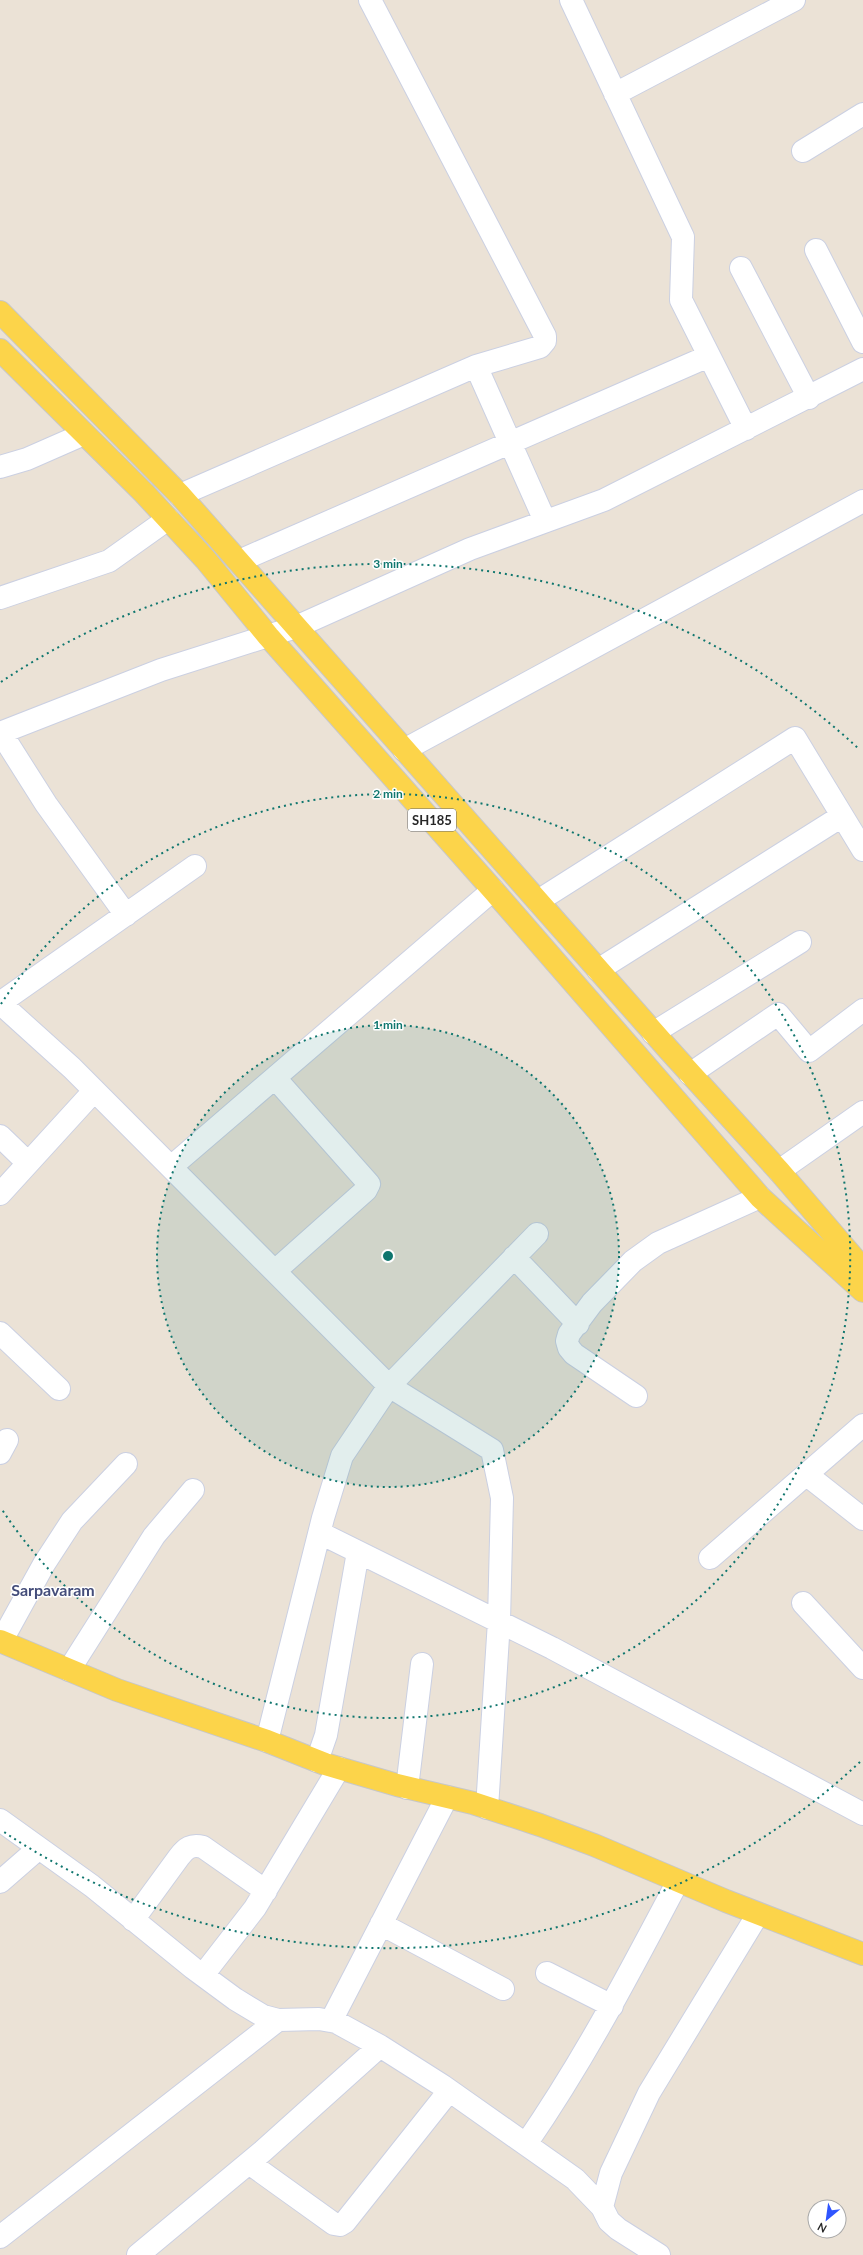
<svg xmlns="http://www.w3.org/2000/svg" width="863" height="2255" viewBox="0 0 863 2255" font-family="Lato,sans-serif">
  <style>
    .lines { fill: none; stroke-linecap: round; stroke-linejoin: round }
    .minor-casing { stroke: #cbd0e2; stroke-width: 24 }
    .major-casing { stroke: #c7c7c7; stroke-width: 24 }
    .minor { stroke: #fff; stroke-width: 22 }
    .major { stroke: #fcd44a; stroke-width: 22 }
    .ring { fill: none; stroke: #0f766e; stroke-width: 2; stroke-dasharray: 2 4 }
    .labels { text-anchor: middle; stroke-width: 3; stroke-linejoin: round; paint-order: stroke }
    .shield { fill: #fff; stroke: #686868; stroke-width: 1 }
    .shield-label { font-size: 13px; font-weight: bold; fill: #272727 }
    .quarter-label { font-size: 16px; font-weight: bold; fill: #444d7a; stroke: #fff }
    .centre { fill: #0f766e; stroke: #fff; stroke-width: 2 }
    .ring-label { font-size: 12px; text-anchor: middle; font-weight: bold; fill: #0f766e; stroke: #fff; stroke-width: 3; stroke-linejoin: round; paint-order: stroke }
  </style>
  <rect width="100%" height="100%" fill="#ebe2d6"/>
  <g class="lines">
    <g class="minor-casing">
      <path id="minor" d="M370,0L545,336V341L540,347L476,366
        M571,0L683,237L681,300L746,429
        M615,94L794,0
        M803,151L863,114
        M816,250L863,342
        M741,268L809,398
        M0,467L27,459L84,434
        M180,495L476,366L545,521
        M239,561L709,356
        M0,598L109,561L168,519
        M0,733L161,670L296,627L470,549L604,500L863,369
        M1,733L46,804L126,915
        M404,750L863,501
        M538,901L795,738L863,850
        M598,970L842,816
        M0,1003L72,1068L389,1386L492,1450L502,1498L499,1621L487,1808
        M0,1003L195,866
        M653,1033L800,942
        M690,1074L778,1014L809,1051L863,1010
        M0,1136L28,1163
        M171,1167L493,890
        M779,1171L863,1112
        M0,1194L94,1091
        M514,1257L578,1324
        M275,1271L366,1190L369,1184L275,1078
        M0,1333L59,1389
        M636,1396L574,1354L569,1348L567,1341L569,1334L592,1303L633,1261L658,1243L760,1197
        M0,1453L7,1440
        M807,1475L863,1519
        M320,1533L552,1648L863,1814
        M710,1558L863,1425
        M803,1603L863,1668
        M1,1642L44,1564L72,1521L126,1464
        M69,1670L154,1536L193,1490
        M267,1741L323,1518L342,1456L389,1386L537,1234
        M317,1761L326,1735L358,1552
        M407,1788L422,1664
        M0,1820L92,1886L193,1968L235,1999L263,2016L278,2020L319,2019L336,2022L380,2046L443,2086L575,2179L602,2207L609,2221L618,2229L659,2255
        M0,1882L39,1848
        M133,1920L179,1857C186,1848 191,1844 203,1847L266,1891
        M381,1924L503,1989
        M547,1973L612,2006
        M203,1975L255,1908L339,1768
        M331,2021L447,1797
        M526,2144C584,2060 630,1972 678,1881
        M249,2163L334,2224L340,2225L345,2222L449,2091
        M602,2207L611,2173L649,2093L758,1914
        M0,2237L278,2020
        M138,2255L263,2151L380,2046"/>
    </g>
    <g class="major-casing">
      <path id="major" d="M0,312L180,495L669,1050L779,1171L863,1269
        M0,350L144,493L205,559L268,636L493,890L760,1197L863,1291
        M0,1641L117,1690L267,1741L325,1764L397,1785L473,1803L540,1825L594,1845L726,1901L863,1954"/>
    </g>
    <use href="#minor" class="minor"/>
    <use href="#major" class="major"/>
  </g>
  <circle cx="388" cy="1256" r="231" fill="#0f766e" fill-opacity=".12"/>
  <g class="ring">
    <circle cx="388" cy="1256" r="231"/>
    <path d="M1 1004A462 462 0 1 1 1 1508"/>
    <path d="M860 1762A692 692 0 0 1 1 1830M1 682A692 692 0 0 1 860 750"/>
  </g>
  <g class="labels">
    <rect class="shield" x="408" y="809" width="48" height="22" rx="3"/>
    <g class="shield-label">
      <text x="432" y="825">SH185</text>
    </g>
    <g class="quarter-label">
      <text x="53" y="1596">Sarpavaram</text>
    </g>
  </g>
  <circle cx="388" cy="1256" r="6" class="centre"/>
  <g class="ring-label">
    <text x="388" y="568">3 min</text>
    <text x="388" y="798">2 min</text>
    <text x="388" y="1029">1 min</text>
  </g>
  <g transform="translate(827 2219) rotate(209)"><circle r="19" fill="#ffffff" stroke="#a9a9a9"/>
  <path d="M0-3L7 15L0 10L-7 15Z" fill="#2f55ff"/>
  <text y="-6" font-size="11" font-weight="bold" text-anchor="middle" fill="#272727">N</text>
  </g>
</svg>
